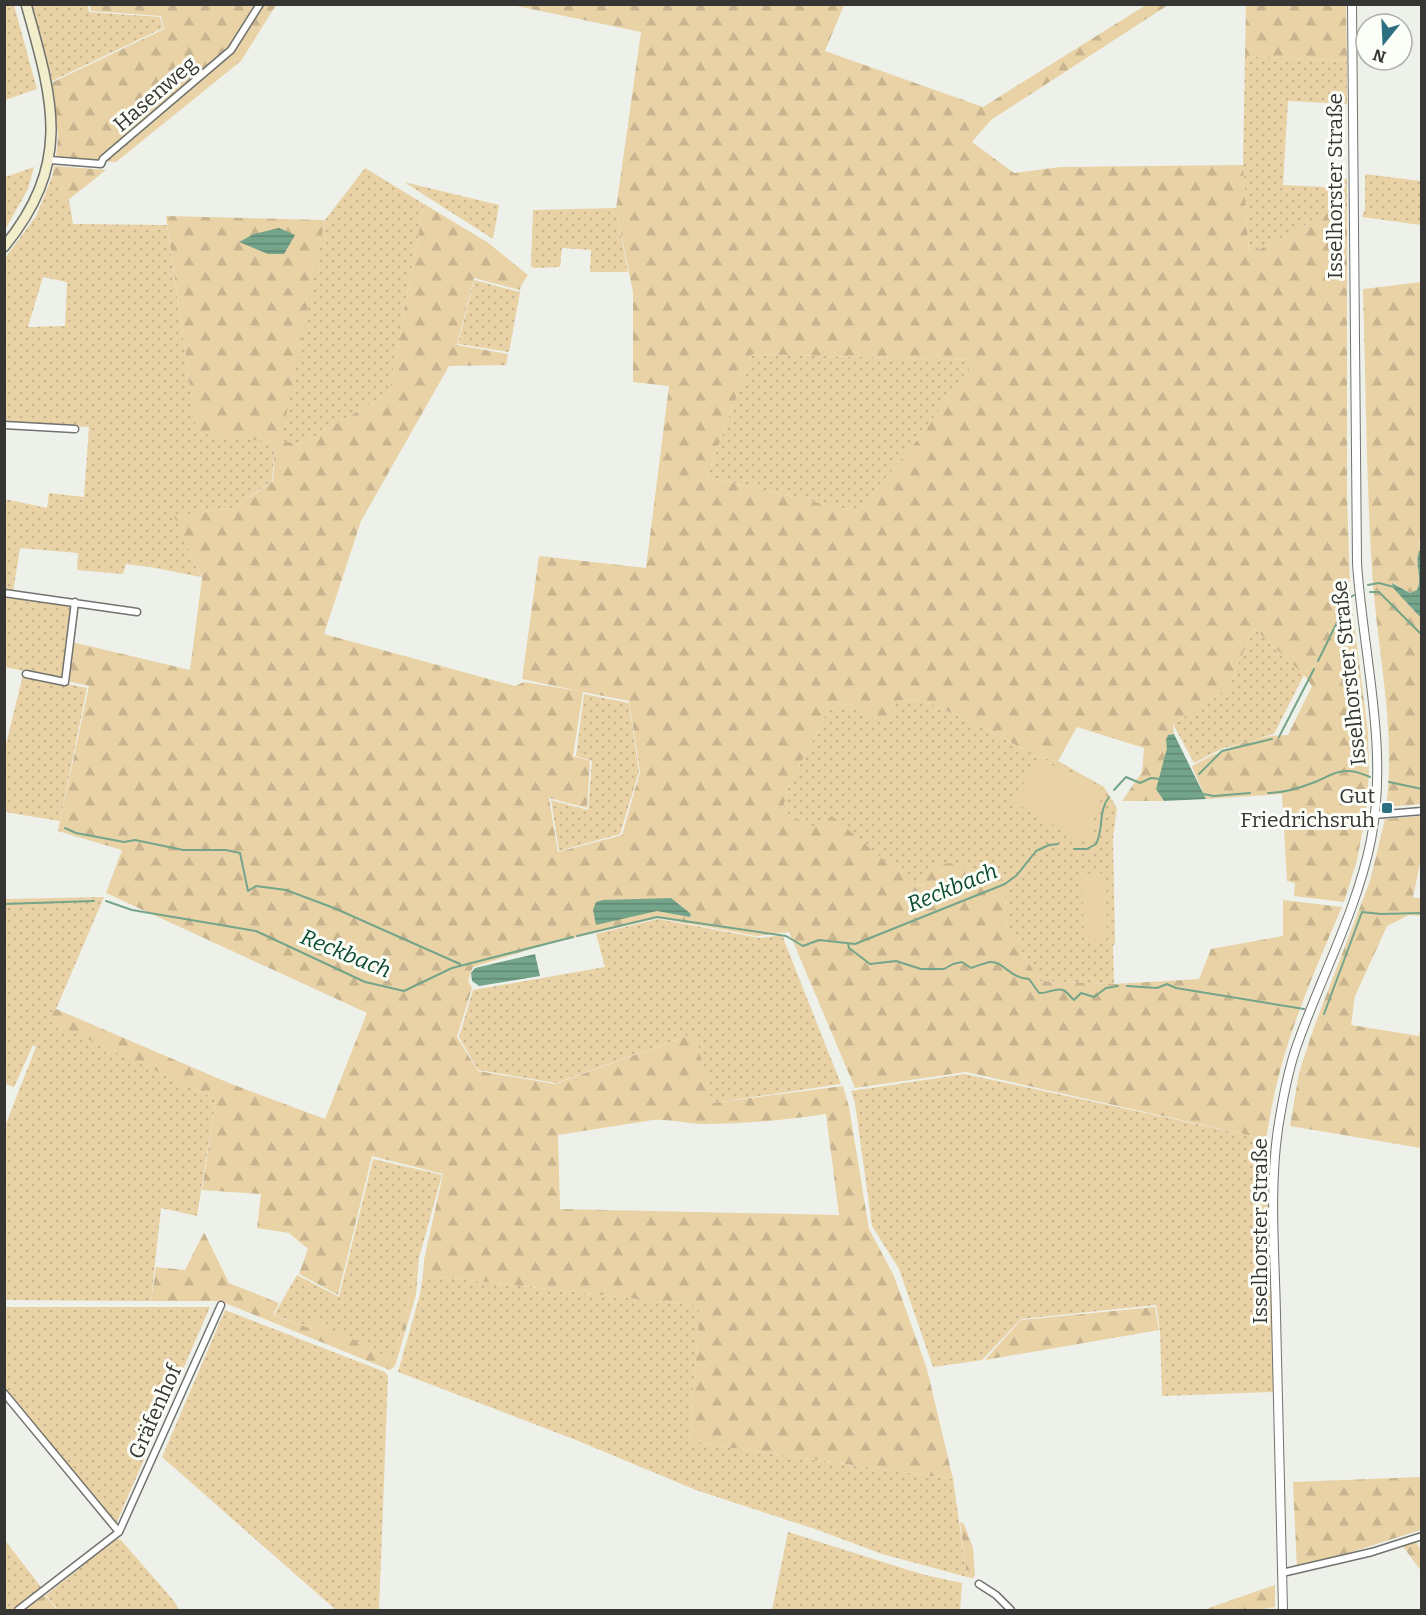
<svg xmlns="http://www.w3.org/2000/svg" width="1426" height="1615" viewBox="0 0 1426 1615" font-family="Bitter,serif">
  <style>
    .grass { fill: url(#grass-dots); fill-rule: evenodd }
    .forest { fill: url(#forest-firs); fill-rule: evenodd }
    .park { fill: #e9d2a5 }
    .water { fill: url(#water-rules) }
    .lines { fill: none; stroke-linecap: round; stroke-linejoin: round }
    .stream { stroke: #74a58a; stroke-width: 2 }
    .minor-casing { stroke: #71736e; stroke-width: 9 }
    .tertiary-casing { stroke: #71736e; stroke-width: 10 }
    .secondary-casing { stroke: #71736e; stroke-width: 12 }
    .minor { stroke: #fff; stroke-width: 6 }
    .tertiary { stroke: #fff; stroke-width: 8 }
    .secondary { stroke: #f2eecb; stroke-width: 9 }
    .poi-dot { fill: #2c7081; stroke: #fcfef8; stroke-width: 2 }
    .labels { text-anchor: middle; stroke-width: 6; stroke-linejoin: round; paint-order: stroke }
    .street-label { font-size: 21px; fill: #353634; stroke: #fcfef8 }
    .poi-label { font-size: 21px; fill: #353634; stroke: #fcfef8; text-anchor: end }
    .water-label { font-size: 22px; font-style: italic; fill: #09492f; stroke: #fcfef8 }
  </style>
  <defs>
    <pattern id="grass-dots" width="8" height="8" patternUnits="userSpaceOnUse" patternTransform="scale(1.5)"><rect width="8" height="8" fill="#e9d2a5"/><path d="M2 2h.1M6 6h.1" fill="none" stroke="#c8b58f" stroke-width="1.8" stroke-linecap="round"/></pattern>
    <pattern id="forest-firs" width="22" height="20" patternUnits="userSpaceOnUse" patternTransform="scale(1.5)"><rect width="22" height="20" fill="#e9d2a5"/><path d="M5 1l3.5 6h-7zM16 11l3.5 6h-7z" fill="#c8b58f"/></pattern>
    <pattern id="water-rules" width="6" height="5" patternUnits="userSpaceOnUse" patternTransform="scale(1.5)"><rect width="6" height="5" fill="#74a58a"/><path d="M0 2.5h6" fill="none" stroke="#608772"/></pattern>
  </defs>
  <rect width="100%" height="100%" fill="#eef1ea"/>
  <path class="grass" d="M4,5H14L37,89L5,100Z
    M32,5H88L89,12L160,17L163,28L52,81Z
    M1245,56L1347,61V104L1288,101L1283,185L1324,187L1343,177L1347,179V203L1249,255L1243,165Z
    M34,167L28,189L5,230V177Z
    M365,168L424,204L389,393L302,444L280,441L325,220Z
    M1365,174L1421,181V225L1362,217L1365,209Z
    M52,177L61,180L63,203L69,200L73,224L167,225L197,432L275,443L272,481L234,508L175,516L201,577L150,567L126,564L123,574L77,570L78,553L20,548L13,592L5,591V499L47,508L49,493L84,497L89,427L5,423V258L36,216ZM43,277L67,282L65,326L28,327Z
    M404,182L499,205L493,239Z
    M616,208L628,272H590L591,250L562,248L560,267L534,268L531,266L533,210Z
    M474,280L520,292L509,352L458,344Z
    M752,354L975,360L923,433L858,512L707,477Z
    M5,596L67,604L72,608L63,679L5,667Z
    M1254,628L1304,675L1274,734L1221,749L1194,763L1173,724L1227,689Z
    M23,675L87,688L60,821L5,812V748Z
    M584,694L629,703L639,772L620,834L559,851L551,800L588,810L592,761L576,756Z
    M897,700L925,701L986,729L1038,757L1058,761L1104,787L1117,808L1113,838L1115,944L1113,945L1114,984L1040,981L1022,952L1007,936L1005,891L1008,877L914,885L783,811L787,789L828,711L843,703L885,723Z
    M104,897L56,1009L48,1020L216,1099L197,1216L161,1208L151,1301L5,1300V1126L36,1047L33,1045L14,1087L5,1084L4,899Z
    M658,919L760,938L782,935L841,1084L712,1103L695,1033L556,1083L478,1070L459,1037L473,990L605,967L596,934Z
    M965,1074L1266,1139L1275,1392L1162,1396L1160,1331L1156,1305L1021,1319L982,1360L933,1367L899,1269L872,1226L855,1103L851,1091Z
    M373,1159L442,1175L419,1258L394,1361L315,1320L309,1328L274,1315L297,1275L339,1297Z
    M423,1275L700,1306L689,1442L953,1479L967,1577L882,1554L818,1530L696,1490L576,1440L398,1372L420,1294Z
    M4,1307H210L116,1524L5,1388Z
    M225,1310L385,1372L388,1376L379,1610H336L162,1457Z
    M788,1532L921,1574L962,1583L960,1610H772Z
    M4,1539L44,1591L18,1610H5Z
    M116,1539L121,1540L174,1601L179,1610H58L46,1595Z"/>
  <path class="forest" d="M90,5H276L241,61L116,162L56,158L58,136L51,83L164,29L161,16L91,11Z
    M512,5H844L825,51L983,107L1146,5H1168L991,120L972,142L1014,173L1060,167L1243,165L1249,255L1347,203V494L1350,590L1368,733L1369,774L1366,812L1357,860L1344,902L1294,896L1295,883L1287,881L1282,794L1206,799L1192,766C1221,750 1254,735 1288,735L1312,686L1304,675L1254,628L1227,689L1173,724L1174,734L1168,735L1167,748L1156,789L1164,801H1122L1142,772L1144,748L1077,727L1058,761L1038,757L986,729L925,701L898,700L885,724L843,703L828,711L787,789L783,811L814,828L832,816L914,885H923L933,867L949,863L1009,877L1005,891L1007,936L1020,939L1022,952L1040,981L1114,984L1199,979L1211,949L1283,936V900L1342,907C1319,960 1295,1015 1280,1071C1274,1093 1270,1116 1266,1139L966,1072L855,1088L789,932L757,936L658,918L544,945L473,967L468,981L472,988L457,1037L478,1071L555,1084L695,1033L712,1103L843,1086L849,1107L869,1229L894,1276L927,1369L953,1479L689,1442L700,1306L423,1275L424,1260L443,1174L372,1156L338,1295L299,1274L308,1249L289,1233L257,1228L261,1194L202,1190L216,1099L47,1020L56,1009L229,1083L325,1119L367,1013L106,893L122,850L58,831L89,686L67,681L72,642L190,670L202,578L174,516L234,508L273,481L275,443L197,433L166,216L325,220L281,441L302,444L389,393L424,204L487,242L528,275L522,284L520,290L474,278L457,345L508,354L506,365L449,366L361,521L324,634L515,686L524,682L579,691L522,679L539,556L646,568L669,386L633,382V292L616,209L641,32ZM752,354L974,360V361L923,433L858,512L707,477ZM583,692L629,701L640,772L622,835L558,852L549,798L587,808L590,761L573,756ZM826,1114L839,1215L560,1209L558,1135L653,1120C671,1119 687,1124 704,1124C745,1124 786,1120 826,1114Z
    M1246,5H1346L1347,61L1245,56Z
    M54,166L106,170L63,204L61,180L52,177Z
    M1421,282L1422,538L1419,543L1422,551H1419C1414,565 1423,577 1417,590L1410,593L1393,583L1394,589L1421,618V804L1386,807C1396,733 1379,659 1373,585C1366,486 1366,387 1363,289Z
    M1421,816V859L1413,897L1421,899V916L1409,915L1387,926L1355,996L1351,1025L1419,1036L1421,1024V1148L1290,1126L1299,1073L1314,1027L1370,881L1385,819Z
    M204,1232L229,1283L279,1303L273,1315L309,1328L315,1319L394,1361L419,1258L416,1295L395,1366L390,1370L220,1301H151L156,1267L185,1270Z
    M1155,1307L1159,1330L985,1360L1021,1320Z
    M1421,1477V1530L1297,1569L1293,1482Z
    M960,1522L964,1524L973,1548L975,1576L973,1578L967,1577Z
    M1416,1542L1421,1550V1571L1402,1545Z
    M1275,1585V1607L1258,1610H1203Z
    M45,1595L57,1610H24Z"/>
  <path class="park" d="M1039,759L1101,787L1103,795L1094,815L1090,840L1080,843L1073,841L1072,836L1012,801Z
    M1106,873L1107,939L1084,940L1082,874Z"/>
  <path class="water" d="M279,228L295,235L284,254H268L239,242L254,234Z
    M1419,551H1421V618L1394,589L1392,583L1410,593L1417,590C1423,577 1414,565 1419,551Z
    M1174,734L1206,799L1164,801L1156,789L1167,748L1166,740L1168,735Z
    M671,898L691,914L690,917L657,911L596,925L593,910L596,902L603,900Z
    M535,954L540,976L479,986L472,981L471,973L475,968Z"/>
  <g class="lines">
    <path class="stream" d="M1368,585L1379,583L1394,587
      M1370,592H1379L1422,635
      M1318,661L1349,598L1354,595
      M1279,737L1314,669
      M1199,774L1222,751L1272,739
      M1389,782L1422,789
      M1114,790L1126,777L1140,783L1151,778L1160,779
      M1268,793C1283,793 1300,788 1315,782C1326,778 1334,771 1346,771C1355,770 1362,774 1370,777
      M1203,794L1214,796L1250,793
      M65,828L76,833L124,842L135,840L183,850H226L240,853L248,891L256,886L286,890L334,908L460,964
      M1074,849H1087L1096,844C1104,829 1098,811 1109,797
      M106,901L132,910L256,931L365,982L404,991L452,968L573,937
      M4,904L94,901
      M577,936L657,917L786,936L803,946L819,940L855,944L1005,884L1017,875L1036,851L1049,845L1058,844
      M848,944L849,948L870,964L896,961L921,969H944L953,964L962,962L971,968C977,966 984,963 990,962C1003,961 1011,979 1029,979L1039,993C1047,994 1056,987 1063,990C1068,992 1070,997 1074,1000L1081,993L1094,997L1106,988L1118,986
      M1127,986L1157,988L1167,984L1176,988L1304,1009
      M1324,1014L1362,912L1381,914L1422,913"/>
    <g class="minor-casing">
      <path id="minor" d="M50,160L101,164L103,159L231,50L260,4
        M4,425L75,429
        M4,593L137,612
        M26,674L65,682L75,602
        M1374,815L1422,811
        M4,1393L119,1532
        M1282,1573L1372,1552L1422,1536
        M979,1584L996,1595L1011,1610
        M18,1610L119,1532L221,1305"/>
    </g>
    <g class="tertiary-casing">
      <path id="tertiary" d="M1283,1610C1281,1512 1279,1414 1276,1316C1275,1254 1269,1191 1278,1129C1282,1103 1287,1076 1295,1051C1319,980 1356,914 1371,840C1389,748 1363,655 1357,563L1352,4"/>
    </g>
    <g class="secondary-casing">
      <path id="secondary" d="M4,247C73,162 53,101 26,4"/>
    </g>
    <use href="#minor" class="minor"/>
    <use href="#tertiary" class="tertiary"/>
    <use href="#secondary" class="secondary"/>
  </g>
  <rect class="poi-dot" x="1381" y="802" width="12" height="12" rx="3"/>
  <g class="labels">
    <g class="street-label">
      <text transform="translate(155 94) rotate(-41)" y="7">Hasenweg</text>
      <text transform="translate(1335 186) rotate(-90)" y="7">Isselhorster Straße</text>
      <text transform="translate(1349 673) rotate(-96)" y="7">Isselhorster Straße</text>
      <text transform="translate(1260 1231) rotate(-90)" y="7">Isselhorster Straße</text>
      <text transform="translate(155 1412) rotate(-66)" y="7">Gräfenhof</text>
    </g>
    <g class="poi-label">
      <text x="1375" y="803">Gut<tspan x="1375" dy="24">Friedrichsruh</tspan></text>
    </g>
    <g class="water-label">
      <text transform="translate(952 887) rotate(-22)" y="8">Reckbach</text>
      <text transform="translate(346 953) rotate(22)" y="8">Reckbach</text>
    </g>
  </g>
  <rect width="1426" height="1615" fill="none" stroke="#353634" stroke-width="12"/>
  <g transform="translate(1384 42) rotate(198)"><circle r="28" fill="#fcfef8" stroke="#acaeaa" stroke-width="1.5"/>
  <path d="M0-4.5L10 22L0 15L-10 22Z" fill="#2c7081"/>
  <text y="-9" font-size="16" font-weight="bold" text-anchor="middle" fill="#353634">N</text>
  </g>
</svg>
